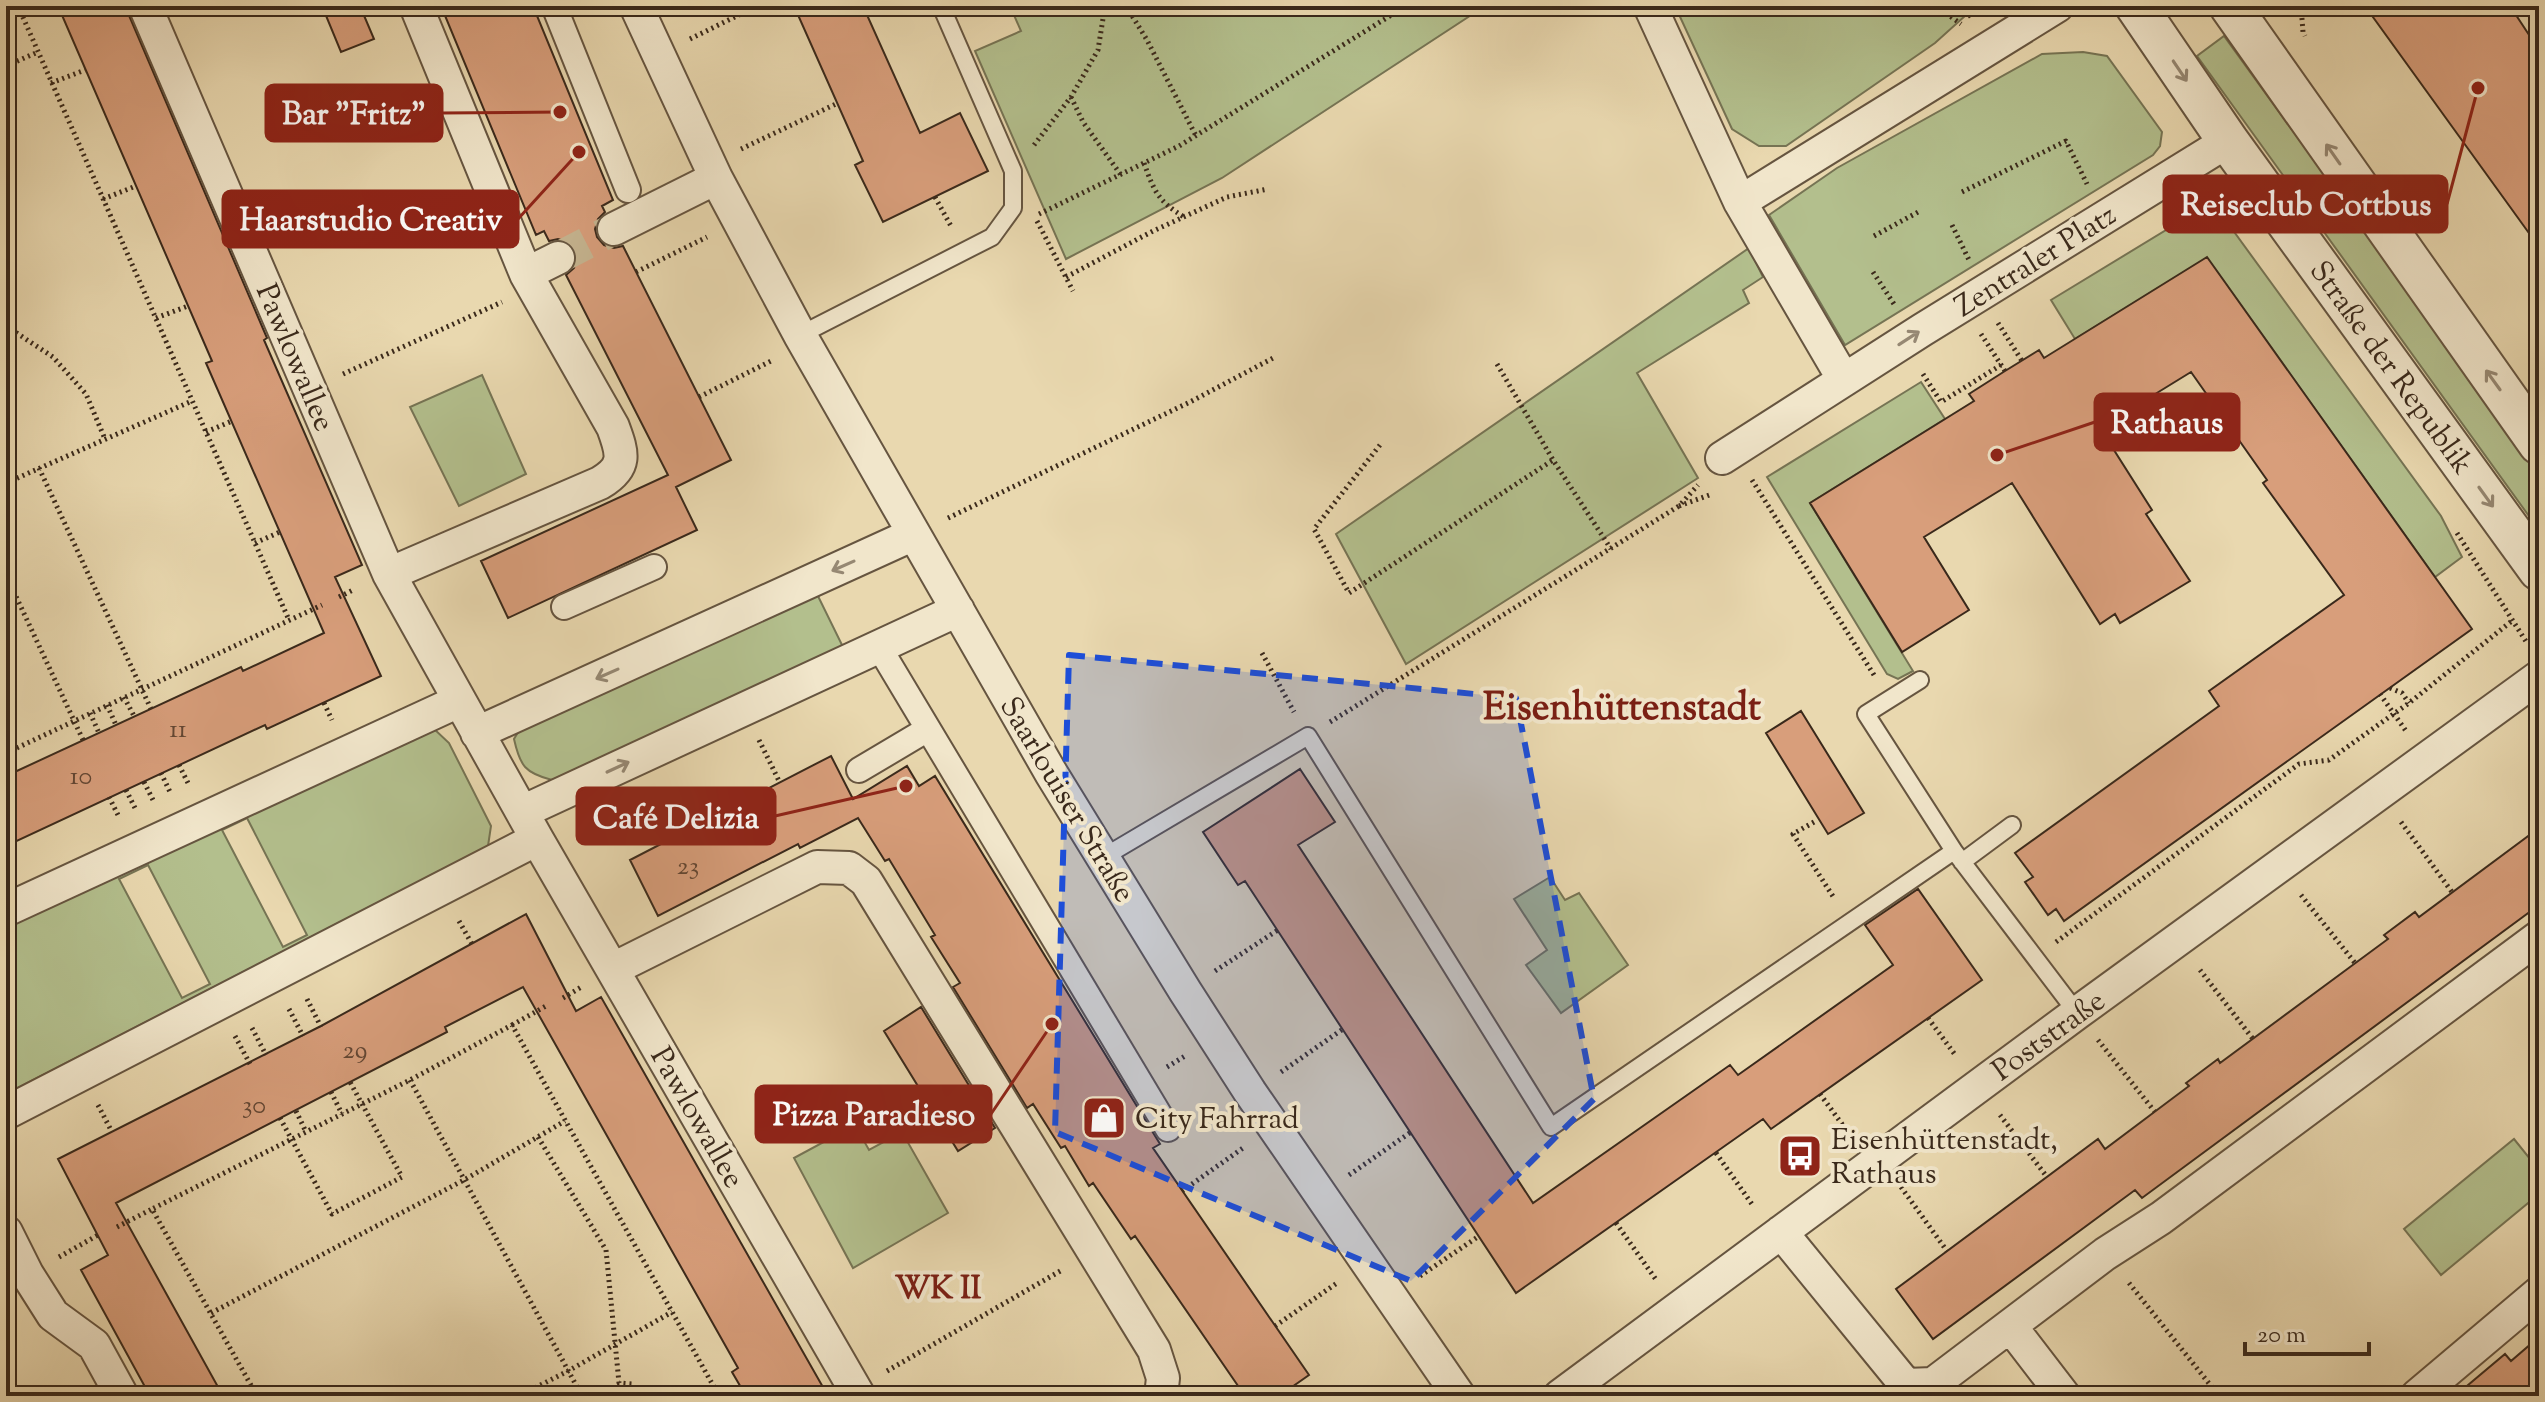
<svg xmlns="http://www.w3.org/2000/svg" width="2545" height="1402" viewBox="0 0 2545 1402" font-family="'Sorts Mill Goudy',serif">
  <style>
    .green { fill: #b3bf8d; stroke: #767454; stroke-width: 2; fill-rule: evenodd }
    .building { fill: #d89e7b; stroke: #3a291b; stroke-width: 2 }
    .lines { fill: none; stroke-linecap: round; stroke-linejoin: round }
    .minor-tunnel { stroke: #c6b591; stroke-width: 32; stroke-dasharray: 32 16; stroke-linecap: butt }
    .service-casing { stroke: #665540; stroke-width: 20 }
    .pedestrian-casing { stroke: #665540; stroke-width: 28 }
    .minor-casing { stroke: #665540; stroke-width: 36 }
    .tertiary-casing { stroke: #665540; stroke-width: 44 }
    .path { stroke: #3a291b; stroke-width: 5; stroke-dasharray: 2 4; stroke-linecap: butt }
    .service { stroke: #f1e6cb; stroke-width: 16 }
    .pedestrian { stroke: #f1e6cb; stroke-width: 24 }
    .minor { stroke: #f1e6cb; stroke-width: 32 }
    .tertiary { stroke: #f1e6cb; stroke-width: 40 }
    .oneway { stroke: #968873 }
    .marked { fill: #1d4ed8; fill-opacity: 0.2; stroke: #1d4ed8; stroke-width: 6; stroke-dasharray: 16 10; stroke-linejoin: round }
    .labels { text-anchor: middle; stroke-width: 8; stroke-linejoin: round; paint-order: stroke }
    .number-label { font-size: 26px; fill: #624633 }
    .street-label { font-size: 30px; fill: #3a291b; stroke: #f1e6cb }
    .poi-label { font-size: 30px; fill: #3a291b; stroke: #f1e6cb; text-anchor: start }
    .neighbourhood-label { font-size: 32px; font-weight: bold; fill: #7a1f14; stroke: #f1e6cb }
    .district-label { font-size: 38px; font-weight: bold; fill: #7a1f14; stroke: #f1e6cb }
    .leader { fill: none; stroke: #8f2418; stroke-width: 3 }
    .callout-dot { fill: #8f2418; stroke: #f1e6cb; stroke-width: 3 }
    .callout { fill: #8f2418; stroke: #8f2418; stroke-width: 3 }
    .callout-label { font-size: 32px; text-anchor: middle; font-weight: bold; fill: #fff }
  </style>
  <rect width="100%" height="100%" fill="#e9d8af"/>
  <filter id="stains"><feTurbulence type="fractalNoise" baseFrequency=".0025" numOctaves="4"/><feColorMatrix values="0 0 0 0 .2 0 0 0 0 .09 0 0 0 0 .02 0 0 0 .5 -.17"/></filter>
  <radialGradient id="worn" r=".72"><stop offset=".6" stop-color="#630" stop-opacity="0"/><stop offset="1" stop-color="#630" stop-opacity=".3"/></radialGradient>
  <path class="green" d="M1010,6H1485L1222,178L1066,259L975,51L1021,31Z
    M1675,6H1976L1935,43L1786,146H1759L1732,129Z
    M2224,36L2539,470V530L2197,56Z
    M2083,52L2107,56L2162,132L2160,146L2153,155L1845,345L1769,215L1837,168L2042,54Z
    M2199,210H2213L2224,218L2441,516L2462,557L2435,577L2207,258L2075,339L2051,300Z
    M1749,248L1763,277L1743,290L1749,303L1637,373L1698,478L1406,664L1336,534Z
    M482,375L526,474L459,506L410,407Z
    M1921,382L1945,419L1810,503L1913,671L1898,679L1887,674L1767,477Z
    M815,590L844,649L552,780C525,773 520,766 514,739L524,722Z
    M432,727L449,743L491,826L488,846L6,1094V925ZM247,818L307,935L283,947L222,830ZM148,865L210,984L182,998L119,879Z
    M1550,877L1565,900L1579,893L1628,965L1561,1013L1526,965L1547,950L1514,899Z
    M855,1125L869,1150L902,1132L948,1213L853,1268L794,1158Z
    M2514,1139L2539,1170V1194L2441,1275L2404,1229Z"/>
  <path class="building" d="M58,6H125L267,338L264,340L362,565L335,577L381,676L267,729L265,725L6,846V776L241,667L243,671L324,633L206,363L212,361Z
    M322,6H360L374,39L341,52Z
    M441,6H533L613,200L602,206L605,212L598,219L595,229L597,237L604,245L614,248L623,246L731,460L676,487L697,530L508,618L481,561L668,475L566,275L574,268L577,258L575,250L568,242L558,239L549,241L544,231L536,235Z
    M794,6H863L920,133L960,113L988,171L883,222L855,165L863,161Z
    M2365,6H2510L2539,50V247Z
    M2207,257L2472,629L2064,921L2056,909L2048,915L2025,882L2033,877L2015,853L2219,706L2209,691L2344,595L2263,483L2267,480L2191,372L2100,428L2152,510L2146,514L2190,581L2120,623L2115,614L2100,624L2012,483L1924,537L1969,610L1902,652L1810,503L1974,401L1969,394L2005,371L2039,350L2044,358Z
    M1801,711L1864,813L1828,834L1766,733Z
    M831,756L853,799L907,766L919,786L935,776L1160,1144L1153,1148L1309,1375L1279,1396H1245L1135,1236L1131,1239L1093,1183L1089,1186L1065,1146L1061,1148L1033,1104L1027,1108L953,987L960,983L931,937L935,935L889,859L885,861L858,818L800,848L798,844L658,916L630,860Z
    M1300,769L1335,822L1298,845L1533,1203L1730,1065L1738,1075L1893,965L1865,925L1918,889L1982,980L1771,1129L1763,1119L1516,1293L1245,881L1238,885L1203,832Z
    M2539,828V905L2142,1198L2135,1190L1933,1339L1896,1289L2098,1139L2105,1149L2189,1086L2186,1083L2218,1059L2220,1063L2388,939L2384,935L2415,912L2419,917Z
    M526,914L576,1011L601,997L828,1396H746L732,1372L738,1368L523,987L445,1027L447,1032L116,1203L223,1396H150L81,1270L108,1255L58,1159L321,1026Z
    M921,1007L995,1128L958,1151L884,1031Z
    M2539,1337V1396H2455L2505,1354L2511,1361Z"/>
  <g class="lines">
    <path class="minor-tunnel" d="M558,258L614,229"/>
    <g class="service-casing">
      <path id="service" d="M800,335L992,237L1013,208V171L941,6
        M1920,680L1866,714L1954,851
        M1102,858L1308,736L1551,1127L1954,851L2077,1013
        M1962,862L2012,825"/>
    </g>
    <g class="pedestrian-casing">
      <path id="pedestrian" d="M554,6L628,190
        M564,607L654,567
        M879,647L1168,1129
        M859,770L928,729"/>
    </g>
    <g class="minor-casing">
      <path id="minor" d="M145,6L389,574L537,839L859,1396
        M636,6L716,178L800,335L1051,773L1185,991L1250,1092L1459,1396
        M1650,6L1740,202L1844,380
        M1740,202L2057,6
        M614,229L716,178
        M526,274L558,258
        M1722,458L1922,330L2228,141
        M389,574L600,483C627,467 623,454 613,427L526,274L416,6
        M477,733L914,534
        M522,812L958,610
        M6,910L459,701
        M613,969L817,867L849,868L866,881L1154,1350L1163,1378L1161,1396
        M6,1113L537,839
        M6,1232L27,1274L53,1315L94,1345L122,1396
        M1781,1232L1906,1385L1933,1384L2105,1254L2161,1218L2539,937
        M2011,1327L2064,1396
        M1560,1396L2077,1013L2539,677
        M2417,1396L2539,1293"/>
    </g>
    <g class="tertiary-casing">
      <path id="tertiary" d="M2136,6L2228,141L2539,570
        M2230,6L2539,444"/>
    </g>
    <path class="path" d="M18,6L289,620
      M1126,6L1147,40L1196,136
      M1936,6L1961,24
      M1963,6L1971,17
      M2301,6L2303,32L2305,36
      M1694,13L1707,6
      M690,39L757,6
      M6,66L38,52
      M51,83L85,70
      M1071,97L1083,122L1121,175
      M1034,145L1071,97L1098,50L1105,6
      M741,149L838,103
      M1144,163C1154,191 1158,201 1184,217
      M1962,192L2066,141L2087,184
      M935,197L952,228
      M103,199L136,186
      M1039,214L1179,146L1406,6
      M1037,221L1073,291
      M1952,225L1969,260
      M1874,236L1920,211
      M636,272L707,237
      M1873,272L1894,304
      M1066,277L1153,231L1227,197L1268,189
      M156,318L188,306
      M1998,323L2022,361
      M6,326L53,357L86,394L105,439
      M1981,334L2005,371
      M1497,364L1553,460L1611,549
      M343,374L502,302
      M1923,374L1941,402L2001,365
      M699,397L773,360
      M206,432L232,421
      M1380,445L1314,529L1349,593L1553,460
      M39,468L151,709
      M1752,480L1874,675
      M6,483L192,401
      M1679,506L1712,494
      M948,518L1190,402L1275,357
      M2457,533L2527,643
      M255,543L280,532
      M6,575L83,740
      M339,597L355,589
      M1262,653L1294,712
      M2390,688L2402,693L2409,703
      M2380,694L2406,731
      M124,697L134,716
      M324,703L332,720
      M107,705L116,725
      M90,713L99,733
      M1330,722L1679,506L1698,485
      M759,740L780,783
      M6,753L322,605
      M179,765L189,785
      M161,773L171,794
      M144,782L154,802
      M656,789L679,835
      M126,790L136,810
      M109,797L119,817
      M1814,822L1793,834L1834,898
      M2401,822L2452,892
      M2301,895L2355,963
      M459,921L472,944
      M2056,942L2299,764L2329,760L2409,703L2513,620
      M2200,970L2253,1039
      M1215,971L1278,930
      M563,998L583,986
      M307,999L321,1027
      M289,1009L303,1036
      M1928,1018L1956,1056
      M512,1025L546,1006
      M252,1028L266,1055
      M235,1036L250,1064
      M2098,1040L2155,1112
      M1167,1067L1185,1056
      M1281,1072L1343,1029
      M410,1080L582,1396
      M331,1092L342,1114
      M1820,1094L1850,1135
      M98,1105L112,1132
      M296,1111L306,1132
      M2000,1115L2047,1177
      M280,1118L332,1214L402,1177L350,1082
      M538,1137L606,1250L619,1383L632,1384L633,1396
      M1716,1153L1754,1207
      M1349,1175L1411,1132
      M1901,1187L1947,1251
      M1182,1191L1243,1148
      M1616,1223L1657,1281
      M117,1227L152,1209
      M59,1257L98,1235
      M1420,1276L1479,1236
      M2129,1283L2219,1396
      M211,1313L464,1180L565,1121
      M1275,1326L1337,1283
      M887,1371L1062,1270
      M257,1396L152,1209L410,1080L512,1025L719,1396
      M519,1396L568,1371L672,1312"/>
    <use href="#service" class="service"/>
    <use href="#pedestrian" class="pedestrian"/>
    <use href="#minor" class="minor"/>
    <use href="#tertiary" class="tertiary"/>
  </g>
  <defs><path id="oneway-shaft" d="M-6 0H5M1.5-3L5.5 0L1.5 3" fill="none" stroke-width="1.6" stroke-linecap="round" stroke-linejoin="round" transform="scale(2)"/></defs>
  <g class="oneway">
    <use href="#oneway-shaft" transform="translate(2180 71) rotate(56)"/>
    <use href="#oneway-shaft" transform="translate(2333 154) rotate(-125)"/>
    <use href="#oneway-shaft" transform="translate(1909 338) rotate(-33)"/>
    <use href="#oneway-shaft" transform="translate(2493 380) rotate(-126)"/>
    <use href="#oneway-shaft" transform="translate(2486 497) rotate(54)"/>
    <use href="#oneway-shaft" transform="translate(843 566) rotate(156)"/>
    <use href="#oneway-shaft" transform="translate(607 674) rotate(156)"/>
    <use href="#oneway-shaft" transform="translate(618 767) rotate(-25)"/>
  </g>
  <path class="marked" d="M1069,655L1516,698L1594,1099L1411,1281L1055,1132Z"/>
  <defs>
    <g id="shop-square" transform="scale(2.3)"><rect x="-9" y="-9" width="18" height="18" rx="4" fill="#8f2418" stroke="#f1e6cb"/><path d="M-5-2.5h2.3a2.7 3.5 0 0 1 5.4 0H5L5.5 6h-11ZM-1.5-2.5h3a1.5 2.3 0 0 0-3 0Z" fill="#fff"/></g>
    <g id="bus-square" transform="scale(2.3)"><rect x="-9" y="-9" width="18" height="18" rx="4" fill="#8f2418" stroke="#f1e6cb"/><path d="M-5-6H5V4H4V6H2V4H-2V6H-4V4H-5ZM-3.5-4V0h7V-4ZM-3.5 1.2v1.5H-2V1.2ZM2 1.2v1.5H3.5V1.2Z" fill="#fff"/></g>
  </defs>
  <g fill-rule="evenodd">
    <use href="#shop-square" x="1104" y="1118"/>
    <use href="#bus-square" x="1800" y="1156"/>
  </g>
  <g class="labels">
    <g class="number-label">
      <text x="178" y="737">11</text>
      <text x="81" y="784">10</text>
      <text x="688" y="874">23</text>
      <text x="355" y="1058">29</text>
      <text x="254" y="1113">30</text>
    </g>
    <g class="street-label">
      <text transform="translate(2035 260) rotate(-32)" y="10">Zentraler Platz</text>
      <text transform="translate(296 357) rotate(67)" y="10">Pawlowallee</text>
      <text transform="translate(2392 367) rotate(54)" y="10">Straße der Republik</text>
      <text transform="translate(1068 799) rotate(59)" y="10">Saarlouiser Straße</text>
      <text transform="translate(2048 1035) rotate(-36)" y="10">Poststraße</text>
      <text transform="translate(698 1117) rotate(60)" y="10">Pawlowallee</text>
    </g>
    <g class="poi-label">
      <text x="1135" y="1128">City Fahrrad</text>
      <text x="1831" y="1149">Eisenhüttenstadt,<tspan x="1831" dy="34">Rathaus</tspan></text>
    </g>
    <g class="neighbourhood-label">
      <text x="938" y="1298">WK II</text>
    </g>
    <g class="district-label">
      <text x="1622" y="719">Eisenhüttenstadt</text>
    </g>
  </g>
  <path class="leader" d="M560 112L442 113M2478 88L2447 204M579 152L518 219M1997 455L2095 422M906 786L775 816M1052 1024L991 1114"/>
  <g class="callout-dot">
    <circle cx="560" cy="112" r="8"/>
    <circle cx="2478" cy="88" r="8"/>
    <circle cx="579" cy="152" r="8"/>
    <circle cx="1997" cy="455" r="8"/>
    <circle cx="906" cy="786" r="8"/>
    <circle cx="1052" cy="1024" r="8"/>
  </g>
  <g class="callout">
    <rect x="266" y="85" width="176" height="56" rx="8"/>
    <rect x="2164" y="176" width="283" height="56" rx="8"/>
    <rect x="223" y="191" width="295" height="56" rx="8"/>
    <rect x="2095" y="394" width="144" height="56" rx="8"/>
    <rect x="577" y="788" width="198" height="56" rx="8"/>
    <rect x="756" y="1086" width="235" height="56" rx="8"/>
  </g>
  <g class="callout-label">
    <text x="354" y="124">Bar "Fritz"</text>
    <text x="2306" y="215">Reiseclub Cottbus</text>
    <text x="371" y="230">Haarstudio Creativ</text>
    <text x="2167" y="433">Rathaus</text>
    <text x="676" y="828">Café Delizia</text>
    <text x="874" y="1125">Pizza Paradieso</text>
  </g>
  <rect width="2545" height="1402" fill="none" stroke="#e9d8af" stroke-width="32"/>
  <rect x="8" y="8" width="2529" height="1386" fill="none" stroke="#3a291b" stroke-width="4"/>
  <rect x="16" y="16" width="2513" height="1370" fill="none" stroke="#3a291b" stroke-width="2"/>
  <path d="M2245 1342v12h124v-12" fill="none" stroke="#3a291b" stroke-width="4"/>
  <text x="2257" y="1342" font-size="24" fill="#3a291b" stroke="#f1e6cb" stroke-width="6" paint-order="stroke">20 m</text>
  <rect width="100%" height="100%" filter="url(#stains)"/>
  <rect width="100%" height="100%" fill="url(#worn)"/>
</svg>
